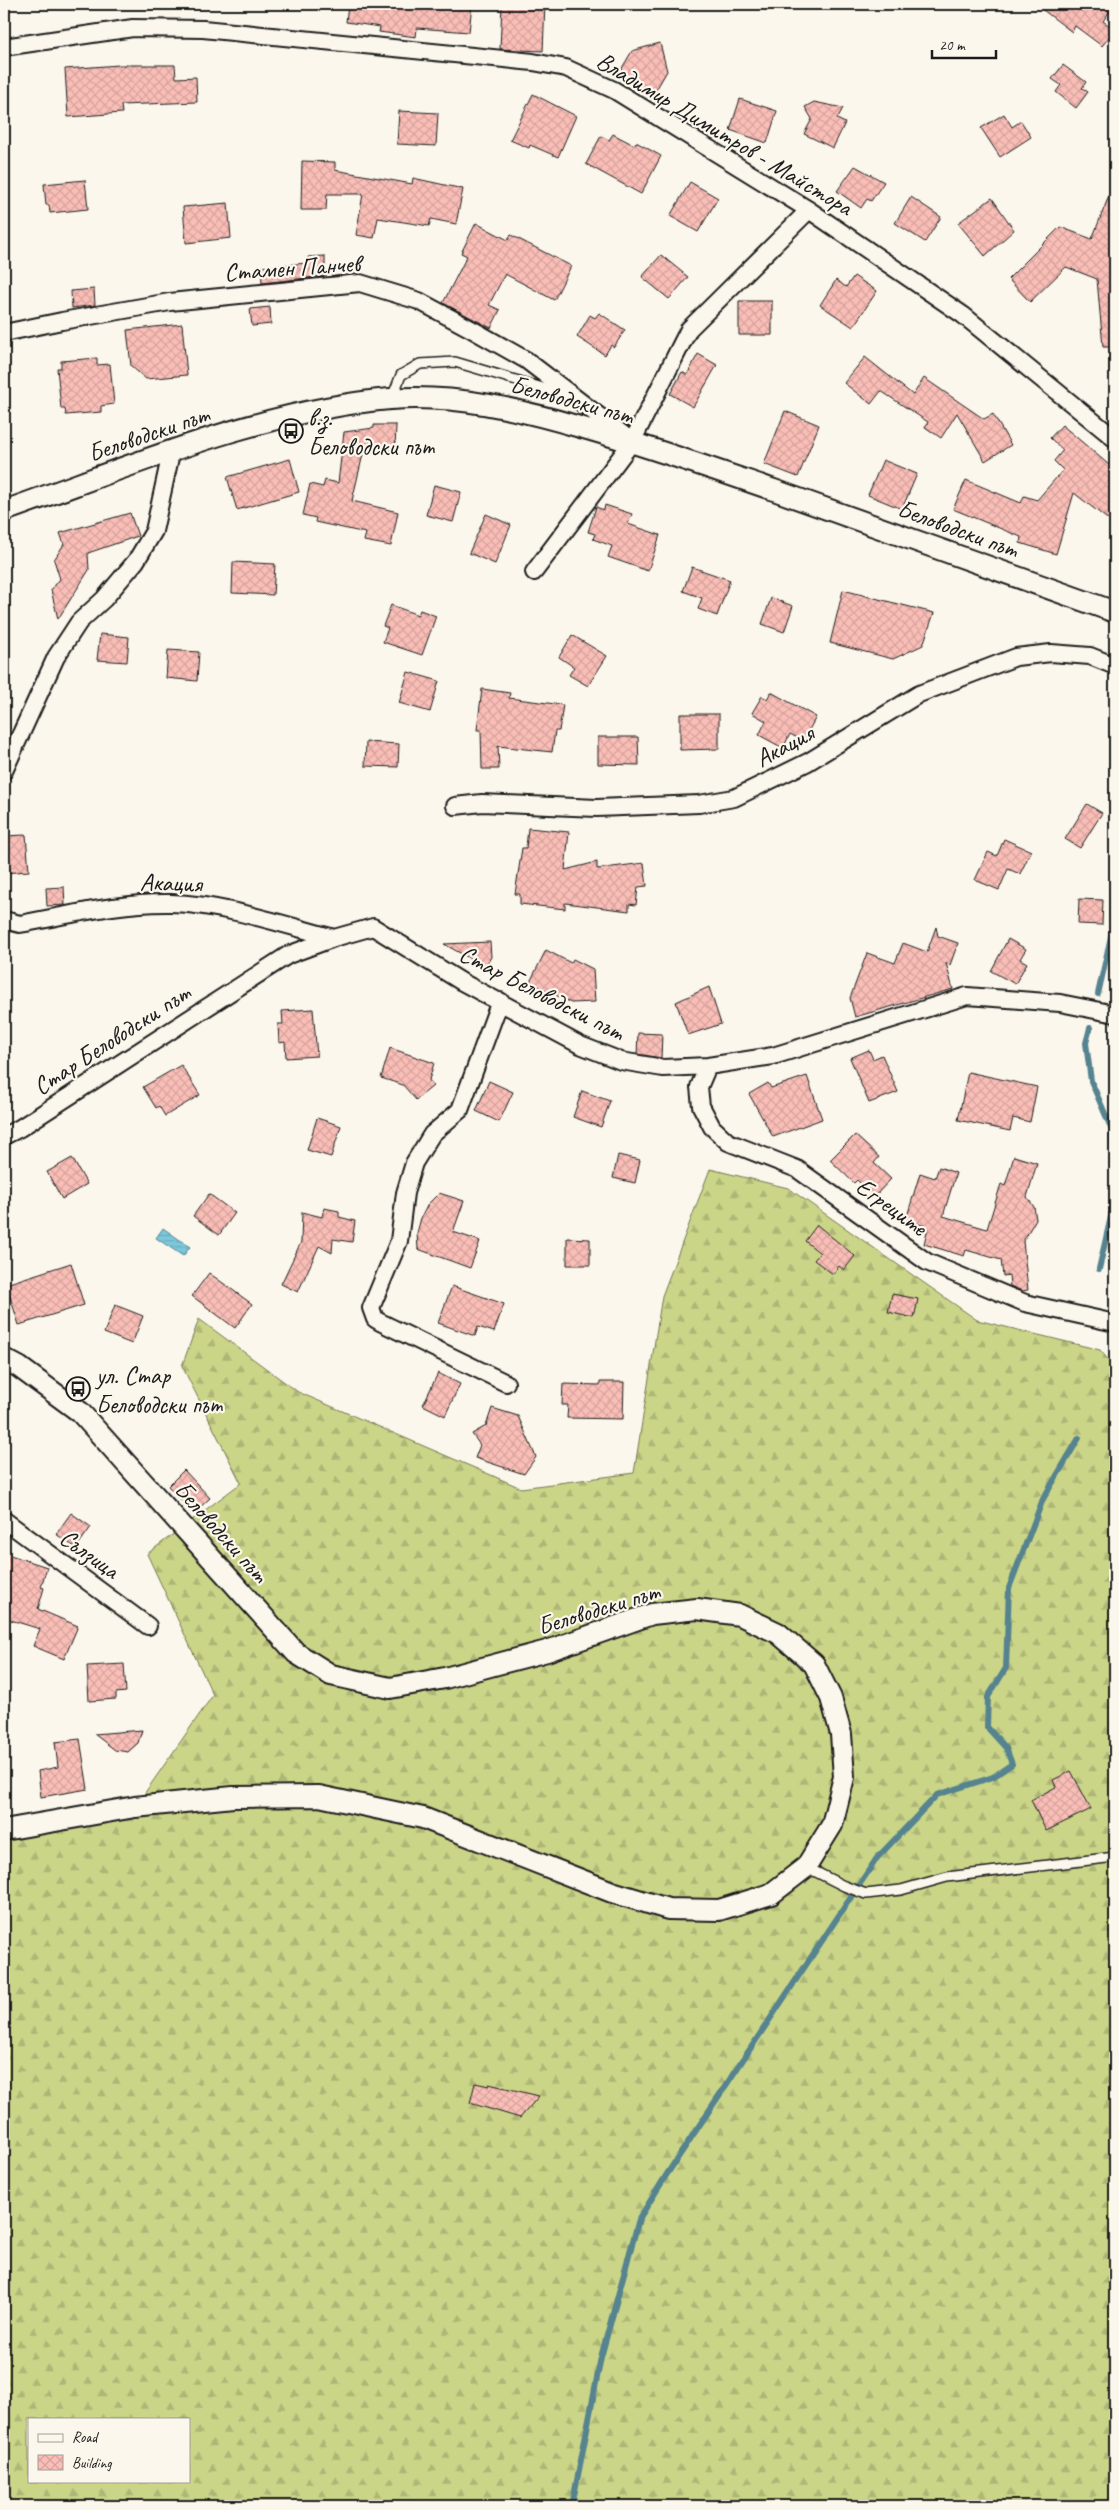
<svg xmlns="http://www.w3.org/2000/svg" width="1119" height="2510" viewBox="0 0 1119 2510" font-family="Caveat,sans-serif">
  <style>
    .forest { fill: url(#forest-firs); stroke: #737852; fill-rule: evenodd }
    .water { fill: url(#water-rules); stroke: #55838f }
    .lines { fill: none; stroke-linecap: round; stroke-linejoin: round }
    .stream { stroke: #55838f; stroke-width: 6 }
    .building { fill: url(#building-cross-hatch); stroke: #1c1c1c }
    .service-casing { stroke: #1c1c1c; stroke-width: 12 }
    .minor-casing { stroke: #1c1c1c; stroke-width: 20 }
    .tertiary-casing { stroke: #1c1c1c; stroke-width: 24 }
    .service { stroke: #fbf7ec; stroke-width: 9 }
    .minor { stroke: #fbf7ec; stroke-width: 16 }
    .tertiary { stroke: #fbf7ec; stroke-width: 20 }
    .labels { text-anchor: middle; stroke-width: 4.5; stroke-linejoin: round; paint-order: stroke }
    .street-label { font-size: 25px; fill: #1c1c1c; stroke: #fbf7ec }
    .poi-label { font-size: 25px; fill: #1c1c1c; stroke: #fbf7ec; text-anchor: start }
  </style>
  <defs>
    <pattern id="forest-firs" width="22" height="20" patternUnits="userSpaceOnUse" patternTransform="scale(1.25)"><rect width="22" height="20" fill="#cad588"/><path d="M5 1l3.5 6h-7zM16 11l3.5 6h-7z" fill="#adb675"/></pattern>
    <pattern id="water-rules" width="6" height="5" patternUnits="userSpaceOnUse" patternTransform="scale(1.25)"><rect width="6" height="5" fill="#7bc7db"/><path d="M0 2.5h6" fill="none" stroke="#6aaabb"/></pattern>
    <pattern id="building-cross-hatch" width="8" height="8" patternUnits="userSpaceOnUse" patternTransform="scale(1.25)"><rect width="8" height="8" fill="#fabeb7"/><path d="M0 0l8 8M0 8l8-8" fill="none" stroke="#d6a39d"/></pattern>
  </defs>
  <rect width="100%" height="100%" fill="#fbf7ec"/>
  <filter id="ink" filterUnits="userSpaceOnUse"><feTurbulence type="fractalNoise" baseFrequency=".02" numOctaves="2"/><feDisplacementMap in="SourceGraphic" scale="10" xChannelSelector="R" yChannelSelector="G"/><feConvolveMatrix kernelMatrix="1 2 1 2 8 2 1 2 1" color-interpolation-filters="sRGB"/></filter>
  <g filter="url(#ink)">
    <path class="forest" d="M710,1169L788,1188L977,1320L1100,1350L1115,1368V2506H4V1830L135,1807L213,1695L147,1554L241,1483L182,1366L199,1319L298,1392L521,1488L634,1473L662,1296ZM29,2419H189V2481H29Z"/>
    <path class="water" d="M163,1228L190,1247L183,1256L156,1238Z"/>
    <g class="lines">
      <path class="stream" d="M1098,994L1115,919
        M1090,1028L1086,1043L1091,1081L1112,1130L1115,1196
        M1099,1269L1115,1199
        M572,2506L601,2357L639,2219L667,2174L877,1858L937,1795L993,1777L1012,1764L1006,1748L987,1727L988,1697L1006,1668L1009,1588L1043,1499L1079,1438"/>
    </g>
    <path class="building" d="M348,4H472L469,32L417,28L416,37L379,32L380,27L346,22Z
      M502,4H545L543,51L500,49Z
      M1035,4H1115L1103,21L1115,30L1102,46L1075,26L1072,32Z
      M660,43L667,71L653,95L618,75L632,51Z
      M119,65H175L176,78L196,77L197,102L121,105L122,113L68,117L65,69Z
      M1063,65L1086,82L1082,88L1088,92L1076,108L1056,92L1061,85L1052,79Z
      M533,94L576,116L558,157L530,145L529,148L510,140Z
      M740,99L777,111L767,143L730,130Z
      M814,102L843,108L837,119L845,123L833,148L804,134L812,119L805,107Z
      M399,111L438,113L436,146L397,144Z
      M1004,114L1012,127L1021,121L1031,137L1000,157L981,128Z
      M613,134L634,145L636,142L661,156L641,194L586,164L601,136L609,140Z
      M302,161L335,162V170L412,184L413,178L463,189L456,224L431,219L429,226L378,218L374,238L356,235L363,194H327L326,210H301Z
      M855,166L884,182L871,201L867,199L861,208L837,191Z
      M85,180L88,209L50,213L49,205H46L44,184Z
      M690,182L718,198L698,232L670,216Z
      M1114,183L1115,347H1103L1097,279L1066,267L1030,302L1008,279L1060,227L1092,239Z
      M911,197L941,217L925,242L895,223Z
      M992,198L1014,230L985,256L958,223Z
      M228,203L231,238L186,243L183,207Z
      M476,223L508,240L511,235L571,266L554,300L505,274L489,305L500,310L491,328L443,303L467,256L461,253Z
      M661,255L688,277L669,299L642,277Z
      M325,256V276L262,283L261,267L308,263V257Z
      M854,276L877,291L853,327L820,305L836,280L846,287Z
      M94,289L95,305L72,308L71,291Z
      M739,301H772V335H739Z
      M270,307L271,324L252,326L250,309Z
      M599,313L625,330L614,347L611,345L605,355L577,337L590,315L595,318Z
      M182,324L187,375L146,379L131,366L127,330Z
      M698,354L717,365L693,407L670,394L682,372L687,375Z
      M865,357L913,395L924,378L984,419L993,414L1011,445L985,461L957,413L941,438L925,427L928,422L881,391L871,404L844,383Z
      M97,358V365L110,364L114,404L101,406V412L66,415L65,409H61L57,368H61V361Z
      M785,411L819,425L798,477L764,464Z
      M374,425H396L395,450H364L352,501L398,512L391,546L364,541L366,533L315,522L316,518L303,515L310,484L323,487L325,480L338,483L344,432L374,428Z
      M1062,425L1115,470V525L1074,493L1056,554L1020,543L1021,537L953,509L966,480L1021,503L1024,496L1037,500L1063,470L1054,461L1063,450L1050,438Z
      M290,459L299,492L237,510L227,477Z
      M883,460L917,474L902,509L868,495Z
      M434,485L461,492L453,522L426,515Z
      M605,505L632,514L628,524L660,535L648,571L608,557L612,546L593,539L595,534L588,532L596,507L604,510Z
      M130,513L138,536L88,553L89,570L58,619L51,590L60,579L54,560L64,544L60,533Z
      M486,514L511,525L495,564L469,553Z
      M233,562L275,564L273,595L232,593Z
      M692,567L730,580L717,616L698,609L702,598L683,591Z
      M843,590L934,613L923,645L893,659L830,643Z
      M771,598L793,606L784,632L762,624Z
      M391,605L418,615L420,610L436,616L422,655L383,642L388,628L383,626Z
      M100,634L129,637L127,662L97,660Z
      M572,635L607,656L588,686L569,675L574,667L559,657Z
      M168,650L199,652L197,681L166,678Z
      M408,672L439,681L430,712L399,703Z
      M482,689L510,693L509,698L563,705L559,731H555L552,752L498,746L499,769H482L481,730H477Z
      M771,692L816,717L803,741L790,734L783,748L759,735L766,721L752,713L762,696L767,699Z
      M680,714H719V749L680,750Z
      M598,737H638L639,765L598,764Z
      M366,742L399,744L398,767L365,766Z
      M1087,804L1102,813L1080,848L1065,839Z
      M528,828L569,832L565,870L597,862V869L644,863L647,886L638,887L636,905L629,904V911L565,903V909L520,904V894H515L522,848H526Z
      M26,835L29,871L4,873V836Z
      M1004,839L1031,851L1020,874L1008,869L999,890L975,880L988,852L997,856Z
      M64,887L65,905L47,906L46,888Z
      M1079,899L1103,900L1102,925L1078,924Z
      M936,927L938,936L958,943L950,965L946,963L953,989L855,1017L850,998L867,953L895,963L903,943L927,952Z
      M1008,939L1026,949L1020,959L1027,963L1015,984L991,971Z
      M490,942L491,957L485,967L444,944Z
      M546,950L571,963L573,959L593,969L595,1002L571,1003L530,982Z
      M709,987L721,1024L688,1035L676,1002Z
      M313,1009L317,1056L286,1058L285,1042L279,1043L278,1024H283L282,1011Z
      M638,1033L662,1034L661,1058L637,1054Z
      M390,1048L434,1063L429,1080L433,1086L416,1100L403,1085L381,1078Z
      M869,1050L873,1059L882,1055L898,1092L869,1103L850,1058Z
      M181,1065L200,1095L165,1116L159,1106L156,1108L143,1087Z
      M968,1072L1037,1087L1030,1122L1013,1118L1010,1131L958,1120Z
      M807,1076L822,1119L773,1137L749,1094L768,1083L771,1088Z
      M489,1081L513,1092L499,1122L476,1111Z
      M582,1091L610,1101L601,1127L573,1117Z
      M317,1118L341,1126L331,1157L307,1150Z
      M855,1135L879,1157L874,1163L891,1179L874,1197L857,1180L854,1183L830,1160Z
      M618,1155L640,1160L635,1183L613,1178Z
      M1014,1156L1037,1163L1027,1197L1034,1207L1036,1219L1023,1241L1028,1290L1022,1291L1010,1286L1009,1275L1003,1276L1001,1260L966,1250L964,1256L924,1244L928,1227L906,1220L920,1173L935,1178L939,1167L956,1173L943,1216L987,1229L1001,1184L1005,1186Z
      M72,1158L87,1184L62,1199L47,1172Z
      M439,1193L464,1201L453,1232L480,1241L470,1268L418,1249L417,1233L421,1218L428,1204Z
      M209,1194L235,1213L219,1235L193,1216Z
      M324,1208L339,1211V1217L355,1221L352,1242L333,1239L332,1253L319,1246L298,1292L281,1284L301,1242L302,1212L322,1217Z
      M817,1225L855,1256L844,1270L839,1266L833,1274L814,1260L820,1253L805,1241Z
      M567,1238L590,1239V1265H567Z
      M71,1263L84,1305L19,1325L6,1284Z
      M209,1273L252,1304L235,1328L192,1296Z
      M452,1286L504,1304L494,1332L478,1327L475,1336L438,1323Z
      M892,1294L918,1299L914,1318L888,1312Z
      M115,1305L143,1316L132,1344L104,1333Z
      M438,1373L460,1384L445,1416L423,1405Z
      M600,1382H624L623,1419L567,1418L568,1405H562L563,1384L600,1385Z
      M492,1408L518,1416L536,1457L524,1474L475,1458L480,1445L472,1434L486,1426Z
      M184,1470L210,1498L194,1513L168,1486Z
      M71,1513L91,1527L76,1548L56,1534Z
      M4,1553L47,1567L41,1587L44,1588L38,1609L78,1626L64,1659L33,1646L40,1629L4,1618Z
      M124,1664L126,1692L116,1693V1699L89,1701L87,1666Z
      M142,1730L138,1743L128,1752L115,1750L94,1734Z
      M80,1739L88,1789L41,1797L38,1771L58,1767L55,1742Z
      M1071,1771L1091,1809L1046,1831L1031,1800L1056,1787L1053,1780Z
      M475,2083L489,2086V2084L539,2096L520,2118L470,2103Z"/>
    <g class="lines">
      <g class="service-casing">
        <path id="service" d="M392,398L401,375L420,364L455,362L563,394
          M806,1867L844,1886L866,1894L901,1890L947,1877L1115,1857"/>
      </g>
      <g class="minor-casing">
        <path id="minor" d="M4,47L133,28L203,29L533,62L566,68L614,90L809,210L963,315L1115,439
          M4,333L62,321L170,302L360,283L419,301L473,330L526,360L629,439
          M534,572L632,442L689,329L809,210
          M4,771L56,657L79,622L104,599L136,561L154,531L171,453
          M455,806L482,803L597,808L699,804L734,798L808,762L919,694L1016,657L1051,653L1090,656L1115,666
          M4,920L20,924C70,915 120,902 171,903C222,904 285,925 334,938
          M500,1001L460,1110L432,1134L414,1163L405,1193L399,1241L371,1308L375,1319L380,1322L506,1383
          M708,1066L699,1087L701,1106L712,1127L728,1142L797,1169L927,1262L1025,1303L1115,1323
          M4,1136L20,1128L288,955L334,938L373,927L462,982L580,1045L621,1061L663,1068L708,1066L773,1056L967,996L1060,1003L1115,1014
          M4,1520L148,1626"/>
      </g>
      <g class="tertiary-casing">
        <path id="tertiary" d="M4,511C126,468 261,410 390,399C455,394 518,409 580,427C645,445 710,468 774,490C888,531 1001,571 1115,612
          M4,1359L19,1367L80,1412L296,1653L331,1675L390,1688L445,1678L547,1651L652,1614L697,1609L740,1615L778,1633L814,1664L831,1698L841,1734L844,1777L832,1825L806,1867L771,1894L719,1910L668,1909L612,1892L423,1818L319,1796L233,1797L135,1807L4,1830"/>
      </g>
      <use href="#service" class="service"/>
      <use href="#minor" class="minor"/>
      <use href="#tertiary" class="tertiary"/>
    </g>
  </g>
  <defs>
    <g id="bus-ring" transform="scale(1.25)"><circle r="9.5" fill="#fbf7ec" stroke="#1c1c1c" stroke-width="1.5"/><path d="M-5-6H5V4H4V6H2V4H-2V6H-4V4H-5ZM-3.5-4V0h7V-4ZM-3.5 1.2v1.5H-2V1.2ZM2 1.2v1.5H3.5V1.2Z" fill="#1c1c1c"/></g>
  </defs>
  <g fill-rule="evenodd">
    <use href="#bus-ring" x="291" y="431"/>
    <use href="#bus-ring" x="78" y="1389"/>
  </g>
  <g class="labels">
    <g class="street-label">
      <text transform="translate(725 133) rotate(31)" y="9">Владимир Димитров - Майстора</text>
      <text transform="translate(292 267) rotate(-4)" y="9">Стамен Панчев</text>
      <text transform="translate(572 399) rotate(15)" y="9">Беловодски път</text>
      <text transform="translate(148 433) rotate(-19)" y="9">Беловодски път</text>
      <text transform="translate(958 528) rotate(20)" y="9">Беловодски път</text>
      <text transform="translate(784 745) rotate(-28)" y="9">Акация</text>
      <text transform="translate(171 882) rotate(2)" y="9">Акация</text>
      <text transform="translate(542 992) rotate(27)" y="9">Стар Беловодски път</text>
      <text transform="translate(111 1039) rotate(-33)" y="9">Стар Беловодски път</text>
      <text transform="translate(892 1206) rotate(36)" y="9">Егреците</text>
      <text transform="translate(222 1531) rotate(48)" y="9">Беловодски път</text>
      <text transform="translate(90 1553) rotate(36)" y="9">Сълзица</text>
      <text transform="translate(598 1608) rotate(-17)" y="9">Беловодски път</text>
    </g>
    <g class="poi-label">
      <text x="308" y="426">в.з.<tspan x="308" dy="29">Беловодски път</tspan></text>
      <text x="96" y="1384">ул. Стар<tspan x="96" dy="29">Беловодски път</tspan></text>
    </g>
  </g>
  <rect width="1119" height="2510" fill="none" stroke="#fbf7ec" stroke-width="20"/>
  <rect x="10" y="10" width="1099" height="2490" fill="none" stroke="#1c1c1c" stroke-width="2" filter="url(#ink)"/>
  <rect x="28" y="2418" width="162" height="65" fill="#fbf7ec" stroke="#a29f99"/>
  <rect x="38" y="2434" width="25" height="8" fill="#fbf7ec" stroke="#a29f99"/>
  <text x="72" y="2442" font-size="15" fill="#1c1c1c">Road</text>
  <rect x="38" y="2455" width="25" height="15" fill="url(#building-cross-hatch)" stroke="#a29f99"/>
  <text x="72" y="2468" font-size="15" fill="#1c1c1c">Building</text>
  <path d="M932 50v8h64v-8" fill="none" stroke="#1c1c1c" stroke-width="2.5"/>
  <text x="939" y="50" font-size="15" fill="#1c1c1c" stroke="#fbf7ec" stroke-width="4" paint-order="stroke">20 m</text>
</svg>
